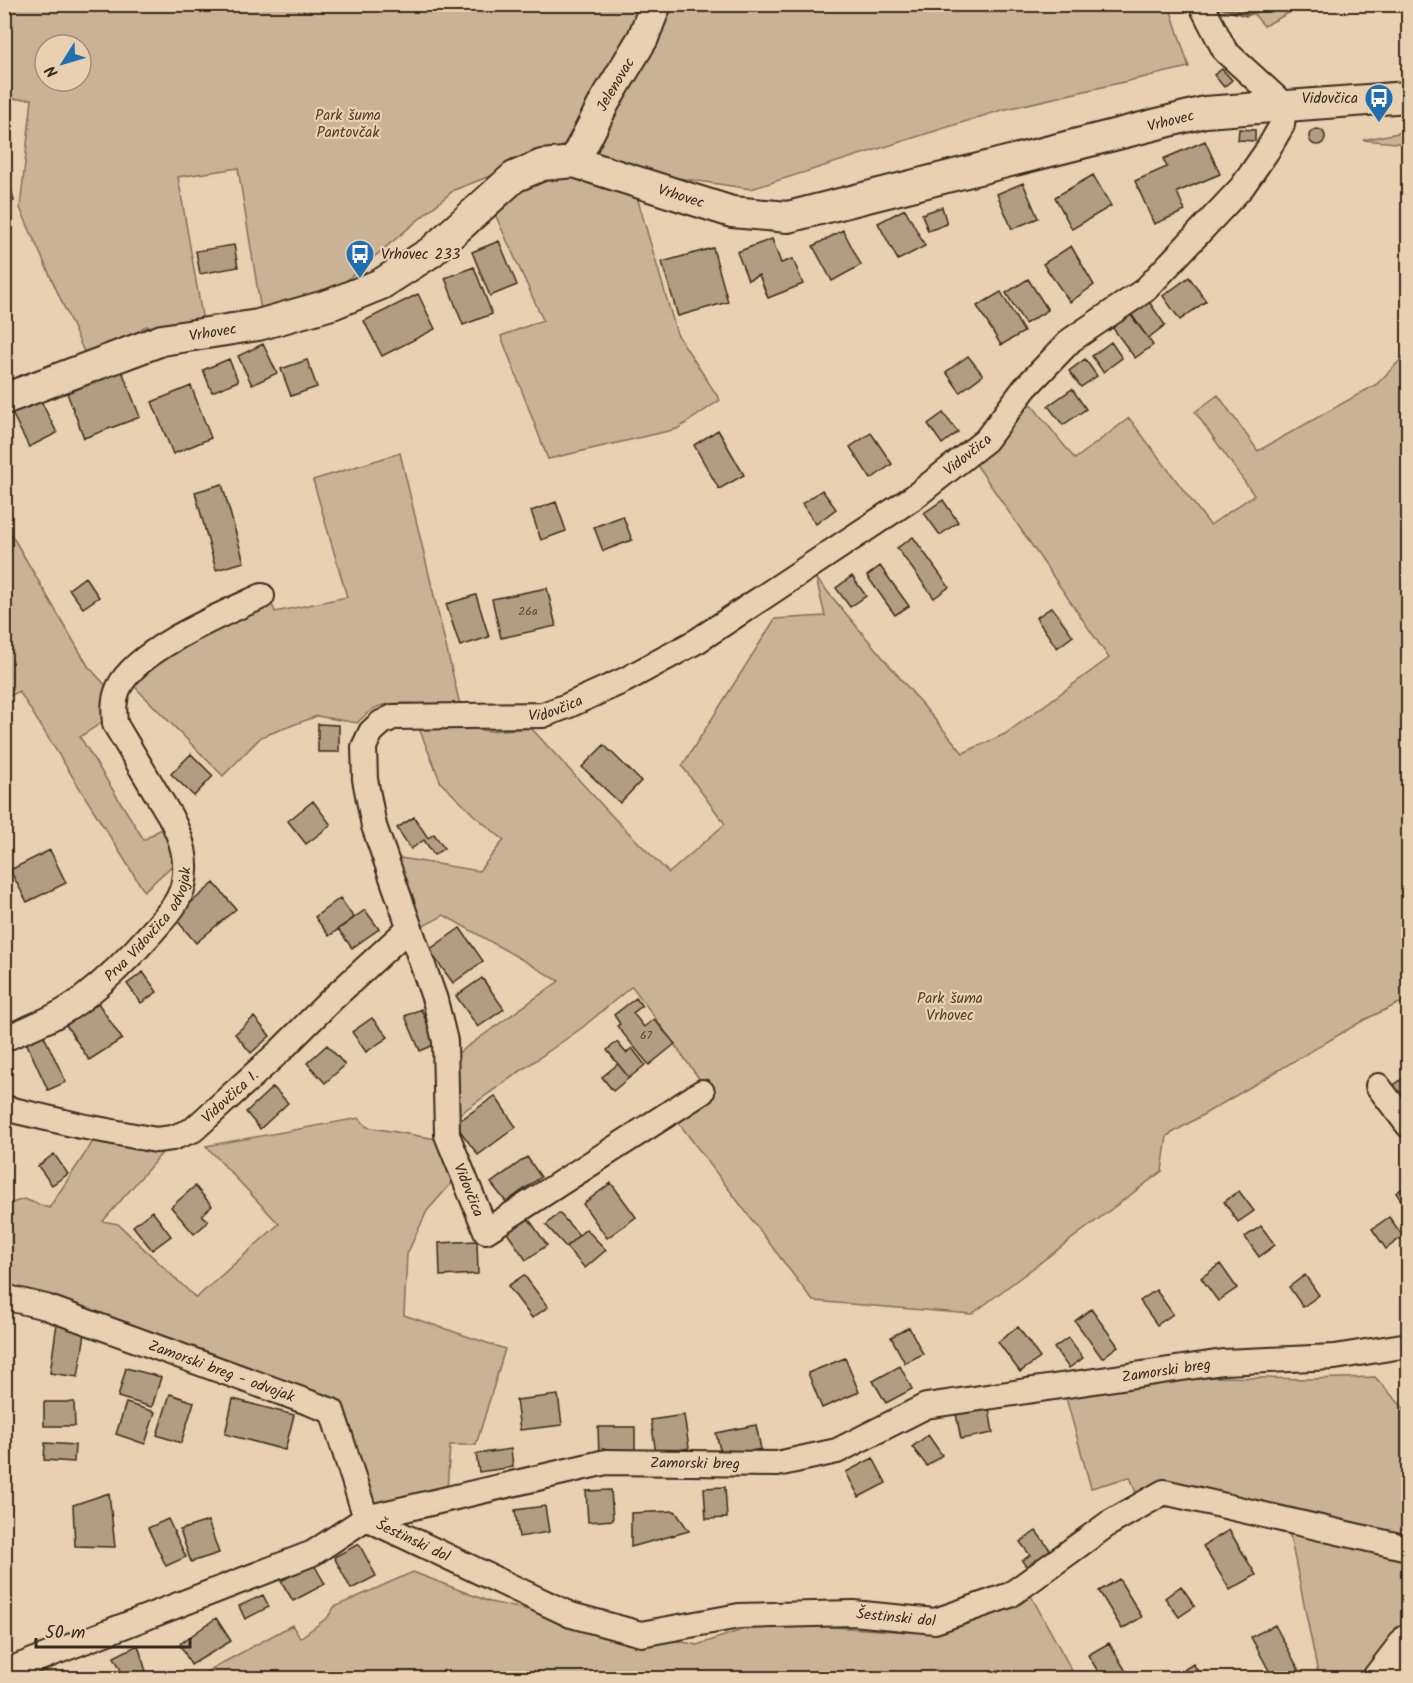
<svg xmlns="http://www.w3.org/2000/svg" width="1413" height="1683" viewBox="0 0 1413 1683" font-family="Kalam,sans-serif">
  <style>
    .green { fill: #c9b296; stroke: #826e5a; stroke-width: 1.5; fill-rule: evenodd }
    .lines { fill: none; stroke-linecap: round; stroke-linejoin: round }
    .stream { stroke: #776451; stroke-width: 6 }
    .building { fill: #b29d83; stroke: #3b2a1e; stroke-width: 1.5 }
    .minor-casing { stroke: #3b2a1e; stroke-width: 28 }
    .tertiary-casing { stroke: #3b2a1e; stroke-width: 34 }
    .minor { stroke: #e8d0b0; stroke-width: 24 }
    .tertiary { stroke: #e8d0b0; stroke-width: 30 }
    .labels { text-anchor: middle; stroke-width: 4.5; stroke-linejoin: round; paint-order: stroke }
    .number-label { font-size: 12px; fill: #594737 }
    .street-label { font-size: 15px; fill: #3b2a1e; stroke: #e8d0b0 }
    .poi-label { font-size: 15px; fill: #3b2a1e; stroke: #e8d0b0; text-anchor: end }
    .park-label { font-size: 15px; fill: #503e30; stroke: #e8d0b0 }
  </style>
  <rect width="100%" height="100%" fill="#e8d0b0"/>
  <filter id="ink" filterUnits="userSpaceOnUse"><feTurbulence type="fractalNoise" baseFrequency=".0167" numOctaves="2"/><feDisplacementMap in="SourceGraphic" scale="12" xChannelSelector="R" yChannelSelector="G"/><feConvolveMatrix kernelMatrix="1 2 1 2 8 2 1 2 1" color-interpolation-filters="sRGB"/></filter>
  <g filter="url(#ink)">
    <path class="green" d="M5,5H645L598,92L561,149L454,190L330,294L262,317L238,168L178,177L203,322L151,333L147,326L142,328L145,335L85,354L20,208L32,99H5ZM45,45H81V81H45Z
      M668,5H1169L1189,67L1002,110L751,189L619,169L592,154Z
      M1246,5H1304L1264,26Z
      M1408,131V144L1363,140Z
      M561,174L637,197L677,334L720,400L677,429L548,459L501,336L543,320L494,212L528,184Z
      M1408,352V999L1364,1020L1167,1136L1162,1171L972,1314L813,1301L675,1118L703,1084L632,986L583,1027L451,1120L450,1059L559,981L444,915L416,930L394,857L479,871L504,840L476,817L441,783L416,721L488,731L531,728L614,818L669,873L725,824L682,766L775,619L825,616L816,578L963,753L1005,734L1109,658L976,464L1009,432L1027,399L1075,459L1129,418L1210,525L1254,495L1195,412L1218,395L1258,451L1377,384Z
      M400,453L461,709C437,707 409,700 384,705C373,707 365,715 357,723L317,716L261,737L223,776L133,685L173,650L271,601L275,612L347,597L313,480Z
      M4,522L88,666L109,689L104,721L80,737L144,840L167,825L176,862L144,891L19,691L5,699Z
      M359,1118L367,1127L442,1140L456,1178L427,1211L407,1254L404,1315L505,1349L476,1445H450L447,1490L372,1509L339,1407L5,1291V1205L24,1199L49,1208L98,1134L169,1145L103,1221L118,1224L196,1298L279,1224L206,1146Z
      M1214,1377L1310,1379L1375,1377L1408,1413V1622L1367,1678H1319L1290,1535L1184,1507H1161L1143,1511L1130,1477L1091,1488L1065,1394Z
      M413,1572L490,1602L697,1645L748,1628L785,1624L910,1632L1031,1596L1076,1678H195L292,1625L300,1638L328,1617L334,1607Z
      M29,1669L70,1676L72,1678H5Z"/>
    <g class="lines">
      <path class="stream" d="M1216,5L1246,14L1272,4"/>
    </g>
    <path class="building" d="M1222,69L1232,80L1224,87L1214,75Z
      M1309 137a8 8 0 1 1 16 0a8 8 0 1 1-16 0Z
      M1239,129L1255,130V141L1238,140Z
      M1205,141L1220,174L1177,192L1185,211L1154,224L1135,181L1167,167L1163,159Z
      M1093,175L1111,206L1072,229L1055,197Z
      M9,179L14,201L4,202V180Z
      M1023,183L1038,218L1012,229L997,194Z
      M942,207L947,224L928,231L922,214Z
      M905,209L925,246L898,260L878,223Z
      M843,230L861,265L832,281L813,246Z
      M772,239L781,263L793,259L803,284L768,298L759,275L748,280L737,252Z
      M499,241L517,285L490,296L472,252Z
      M234,245L238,267L200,274L196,251Z
      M1071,246L1094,285L1070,302L1043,264Z
      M713,248L728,302L678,316L662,262Z
      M474,267L492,314L463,325L445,278Z
      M1189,277L1206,301L1180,320L1163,296Z
      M1028,279L1048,310L1025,324L1006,293Z
      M1001,292L1024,332L1001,345L977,306Z
      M418,294L435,329L382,356L364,321Z
      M1145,296L1165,325L1148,338L1126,309Z
      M1131,314L1153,345L1135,358L1112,327Z
      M1111,342L1122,358L1103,372L1092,356Z
      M263,344L277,373L252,385L238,356Z
      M968,356L983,375L960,392L946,372Z
      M229,359L238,381L212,392L203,370Z
      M1085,359L1097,376L1081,387L1069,371Z
      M307,360L317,387L291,396L281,369Z
      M122,371L140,417L84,438L67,393Z
      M191,386L211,438L173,454L152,402Z
      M1072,389L1086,409L1063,425L1048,406Z
      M39,397L57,433L29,447L11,411Z
      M943,413L958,432L942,444L928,424Z
      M718,430L744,475L719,489L694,445Z
      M871,433L892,464L871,479L850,447Z
      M222,484L244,562L216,570L195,492Z
      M822,490L836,509L816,524L802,504Z
      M943,500L958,522L940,535L924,513Z
      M556,502L566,531L541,540L531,511Z
      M623,516L632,540L603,551L594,527Z
      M913,537L949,587L934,598L897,548Z
      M880,566L909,606L895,615L867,576Z
      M852,576L866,596L850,607L836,588Z
      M85,577L99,597L83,608L69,589Z
      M547,588L556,626L501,638L492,599Z
      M476,595L489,637L460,646L446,604Z
      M1052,607L1073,636L1057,648L1036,618Z
      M318,724L339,725V752H318Z
      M604,745L641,781L620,803L582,767Z
      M191,754L213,776L194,796L171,774Z
      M313,801L331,825L306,844L288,821Z
      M414,817L428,838L434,834L444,848L434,855L424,840L411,849L397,828Z
      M50,850L66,883L27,902L10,870Z
      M214,883L236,909L196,943L174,917Z
      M340,898L354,918L329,936L315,917Z
      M365,910L379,929L352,948L338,929Z
      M460,928L483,961L453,983L429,950Z
      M143,972L157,992L141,1003L127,984Z
      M482,978L504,1009L478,1027L456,996Z
      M636,998L642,1006L633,1013L644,1027L654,1019L675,1044L649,1065L617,1026L620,1024L614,1015Z
      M98,1003L122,1039L89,1060L66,1025Z
      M421,1009L436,1044L420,1051L405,1016Z
      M254,1017L270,1036L251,1053L235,1034Z
      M372,1018L388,1037L366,1052L352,1032Z
      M42,1032L66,1082L48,1090L25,1040Z
      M617,1042L626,1053L632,1048L645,1065L629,1078L607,1050Z
      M327,1045L345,1065L325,1083L307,1063Z
      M618,1064L629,1078L613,1091L602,1077Z
      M1408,1075V1112L1391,1087Z
      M273,1087L288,1103L260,1129L246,1112Z
      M495,1096L516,1127L478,1155L455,1124Z
      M54,1154L68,1174L52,1185L38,1166Z
      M527,1157L541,1177L506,1202L491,1183Z
      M611,1183L636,1217L607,1238L583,1204Z
      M1408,1184V1210L1396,1193Z
      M195,1186L212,1206L202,1215L208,1222L194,1234L171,1207Z
      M1239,1191L1254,1211L1238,1222L1224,1202Z
      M152,1211L171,1236L152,1250L133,1226Z
      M559,1213L579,1235L566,1247L546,1225Z
      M1389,1217L1403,1236L1386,1249L1372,1229Z
      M528,1218L547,1245L526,1260L507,1233Z
      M1261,1226L1275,1245L1259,1257L1245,1237Z
      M586,1229L606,1250L585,1268L566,1247Z
      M477,1241L478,1274L440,1276L439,1243Z
      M1220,1264L1237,1288L1218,1301L1201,1278Z
      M524,1275L548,1307L532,1318L508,1286Z
      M1305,1275L1319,1295L1303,1307L1289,1287Z
      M1156,1290L1173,1314L1157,1325L1140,1301Z
      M1091,1309L1118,1346L1102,1358L1075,1321Z
      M57,1323L86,1327L78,1377L50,1373Z
      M909,1327L923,1354L905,1363L891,1337Z
      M1018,1327L1040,1358L1020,1372L998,1342Z
      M1068,1338L1083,1358L1069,1368L1054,1348Z
      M845,1358L859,1392L822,1408L808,1373Z
      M900,1366L912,1389L886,1403L873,1381Z
      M126,1368L161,1377L152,1407L118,1397Z
      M170,1394L194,1402L181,1443L157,1435Z
      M558,1395L562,1425L520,1430L516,1400Z
      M233,1399L294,1415L285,1450L225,1434Z
      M44,1402H74L75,1426H44Z
      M126,1403L155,1412L145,1444L116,1434Z
      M989,1408L993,1433L961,1439L956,1414Z
      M684,1415L689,1448L656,1454L651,1420Z
      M756,1425L761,1449L722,1458L716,1433Z
      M598,1427H635V1456H599Z
      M928,1435L942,1455L927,1466L912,1447Z
      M45,1443L75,1445L74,1462L44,1460Z
      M511,1449L513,1467L479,1472L476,1454Z
      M873,1458L886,1483L859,1497L846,1472Z
      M725,1487L727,1518L706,1519L704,1488Z
      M611,1490L613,1520L588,1522L586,1491Z
      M109,1493L115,1547L75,1546L73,1505Z
      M545,1506L549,1532L519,1537L515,1510Z
      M675,1511L689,1531L631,1547V1513Z
      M168,1519L186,1557L166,1566L148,1528Z
      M208,1521L219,1553L191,1562L180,1530Z
      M1229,1530L1256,1575L1230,1590L1203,1546Z
      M1036,1531L1054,1555L1031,1572L1022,1561L1030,1555L1020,1542Z
      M359,1544L376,1576L351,1589L334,1557Z
      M313,1563L325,1584L293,1601L281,1581Z
      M1119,1579L1142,1617L1122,1629L1099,1591Z
      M1181,1586L1195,1606L1179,1617L1165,1598Z
      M263,1595L269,1607L245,1619L239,1606Z
      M216,1618L231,1641L191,1665L180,1644Z
      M1275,1625L1299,1670L1282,1678H1273L1251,1637Z
      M1109,1643L1130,1678H1102L1088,1655Z
      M138,1645L148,1678H125L114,1657Z
      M1193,1664L1203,1678H1171Z"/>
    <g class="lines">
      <g class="minor-casing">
        <g id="minor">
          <path id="s1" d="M4,1039C31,1027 59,1017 82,999C108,979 131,956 152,932C164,918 178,905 183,886C189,861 182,839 170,816L115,724C114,712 113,699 119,687C138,649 223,614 262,596"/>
          <path d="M1378,1086L1408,1125"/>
          <path id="s2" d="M702,1092L486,1231L447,1135L445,1041L435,1000L374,826L365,779L364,747L371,732L381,723L393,717L543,715L567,706L625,680L697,641L914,497L986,440L1025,388L1071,340L1145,290L1242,187L1267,151L1282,125L1284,105L1225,51L1201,4"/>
          <path id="s3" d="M4,1108L81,1126L156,1140L172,1138L193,1130L281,1050L330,1001L409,928"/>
          <path id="s4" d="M4,1297L46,1307L332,1411L366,1518L571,1615L641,1634L739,1616L853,1613L935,1621L1010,1595L1108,1524L1164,1492L1408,1548"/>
          <path id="s5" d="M4,1672L313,1553L366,1518L606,1462L777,1464L837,1451L926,1406L1223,1362L1335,1357L1408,1345"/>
        </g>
      </g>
      <g class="tertiary-casing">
        <g id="tertiary">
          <path id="s6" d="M574,162L605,101L643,38L656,4"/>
          <path id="s7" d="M4,399L162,340L258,325L332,304L381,284L431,252L514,177L542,165L574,162L732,212L788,217L1205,112L1408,97"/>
          <path d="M1378,1678L1408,1639"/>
        </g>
      </g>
      <use href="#minor" class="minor"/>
      <use href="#tertiary" class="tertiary"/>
    </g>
  </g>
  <defs>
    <g id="bus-pin" transform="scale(1.5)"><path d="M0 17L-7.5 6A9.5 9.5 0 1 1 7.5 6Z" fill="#1f6fb2" stroke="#e8d0b0"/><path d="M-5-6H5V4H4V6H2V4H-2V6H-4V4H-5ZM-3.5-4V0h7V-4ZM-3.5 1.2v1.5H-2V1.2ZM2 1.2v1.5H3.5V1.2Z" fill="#fff"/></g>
  </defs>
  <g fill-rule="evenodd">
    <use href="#bus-pin" x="1379" y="98"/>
    <use href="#bus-pin" x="360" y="254"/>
  </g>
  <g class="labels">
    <g class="number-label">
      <text x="528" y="615">26a</text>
      <text x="646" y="1039">67</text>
    </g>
    <g class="street-label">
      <text dy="5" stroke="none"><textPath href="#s6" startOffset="88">Jelenovac</textPath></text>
      <text dy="5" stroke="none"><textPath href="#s7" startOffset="1246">Vrhovec</textPath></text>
      <text dy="5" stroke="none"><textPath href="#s7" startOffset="742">Vrhovec</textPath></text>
      <text dy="5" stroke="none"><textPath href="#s7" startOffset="220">Vrhovec</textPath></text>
      <text dy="5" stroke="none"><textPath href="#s2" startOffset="1454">Vidovčica</textPath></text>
      <text dy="5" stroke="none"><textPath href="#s2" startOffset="968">Vidovčica</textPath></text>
      <text dy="5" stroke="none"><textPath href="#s1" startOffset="190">Prva Vidovčica odvojak</textPath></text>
      <text dy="5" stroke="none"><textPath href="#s3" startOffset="244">Vidovčica I.</textPath></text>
      <text transform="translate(469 1190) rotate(68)" y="5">Vidovčica</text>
      <text dy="5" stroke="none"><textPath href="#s4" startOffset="230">Zamorski breg - odvojak</textPath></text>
      <text dy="5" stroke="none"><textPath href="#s5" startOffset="1216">Zamorski breg</textPath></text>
      <text dy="5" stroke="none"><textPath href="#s5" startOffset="730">Zamorski breg</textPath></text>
      <text dy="5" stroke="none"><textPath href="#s4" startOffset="512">Šestinski dol</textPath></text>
      <text dy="5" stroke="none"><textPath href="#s4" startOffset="1016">Šestinski dol</textPath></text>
    </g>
    <g class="poi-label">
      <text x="1358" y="103">Vidovčica</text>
      <text x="381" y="259" text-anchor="start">Vrhovec 233</text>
    </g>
    <g class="park-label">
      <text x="348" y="120">Park šuma<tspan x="348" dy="17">Pantovčak</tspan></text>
      <text x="950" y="1003">Park šuma<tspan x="950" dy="17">Vrhovec</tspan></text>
    </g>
  </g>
  <rect width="1413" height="1683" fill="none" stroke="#e8d0b0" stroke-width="24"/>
  <rect x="12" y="12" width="1389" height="1659" fill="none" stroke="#3b2a1e" stroke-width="2" filter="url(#ink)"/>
  <g transform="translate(63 63) rotate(233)"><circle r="28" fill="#e8d0b0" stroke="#a38e76" stroke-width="1.5"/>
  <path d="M0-4.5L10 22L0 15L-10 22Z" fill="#1f6fb2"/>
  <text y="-9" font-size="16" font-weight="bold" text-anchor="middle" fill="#3b2a1e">N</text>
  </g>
  <path d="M36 1638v9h154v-9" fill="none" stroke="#3b2a1e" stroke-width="3"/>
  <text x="45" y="1638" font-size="18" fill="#3b2a1e" stroke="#e8d0b0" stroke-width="4.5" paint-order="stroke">50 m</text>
</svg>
